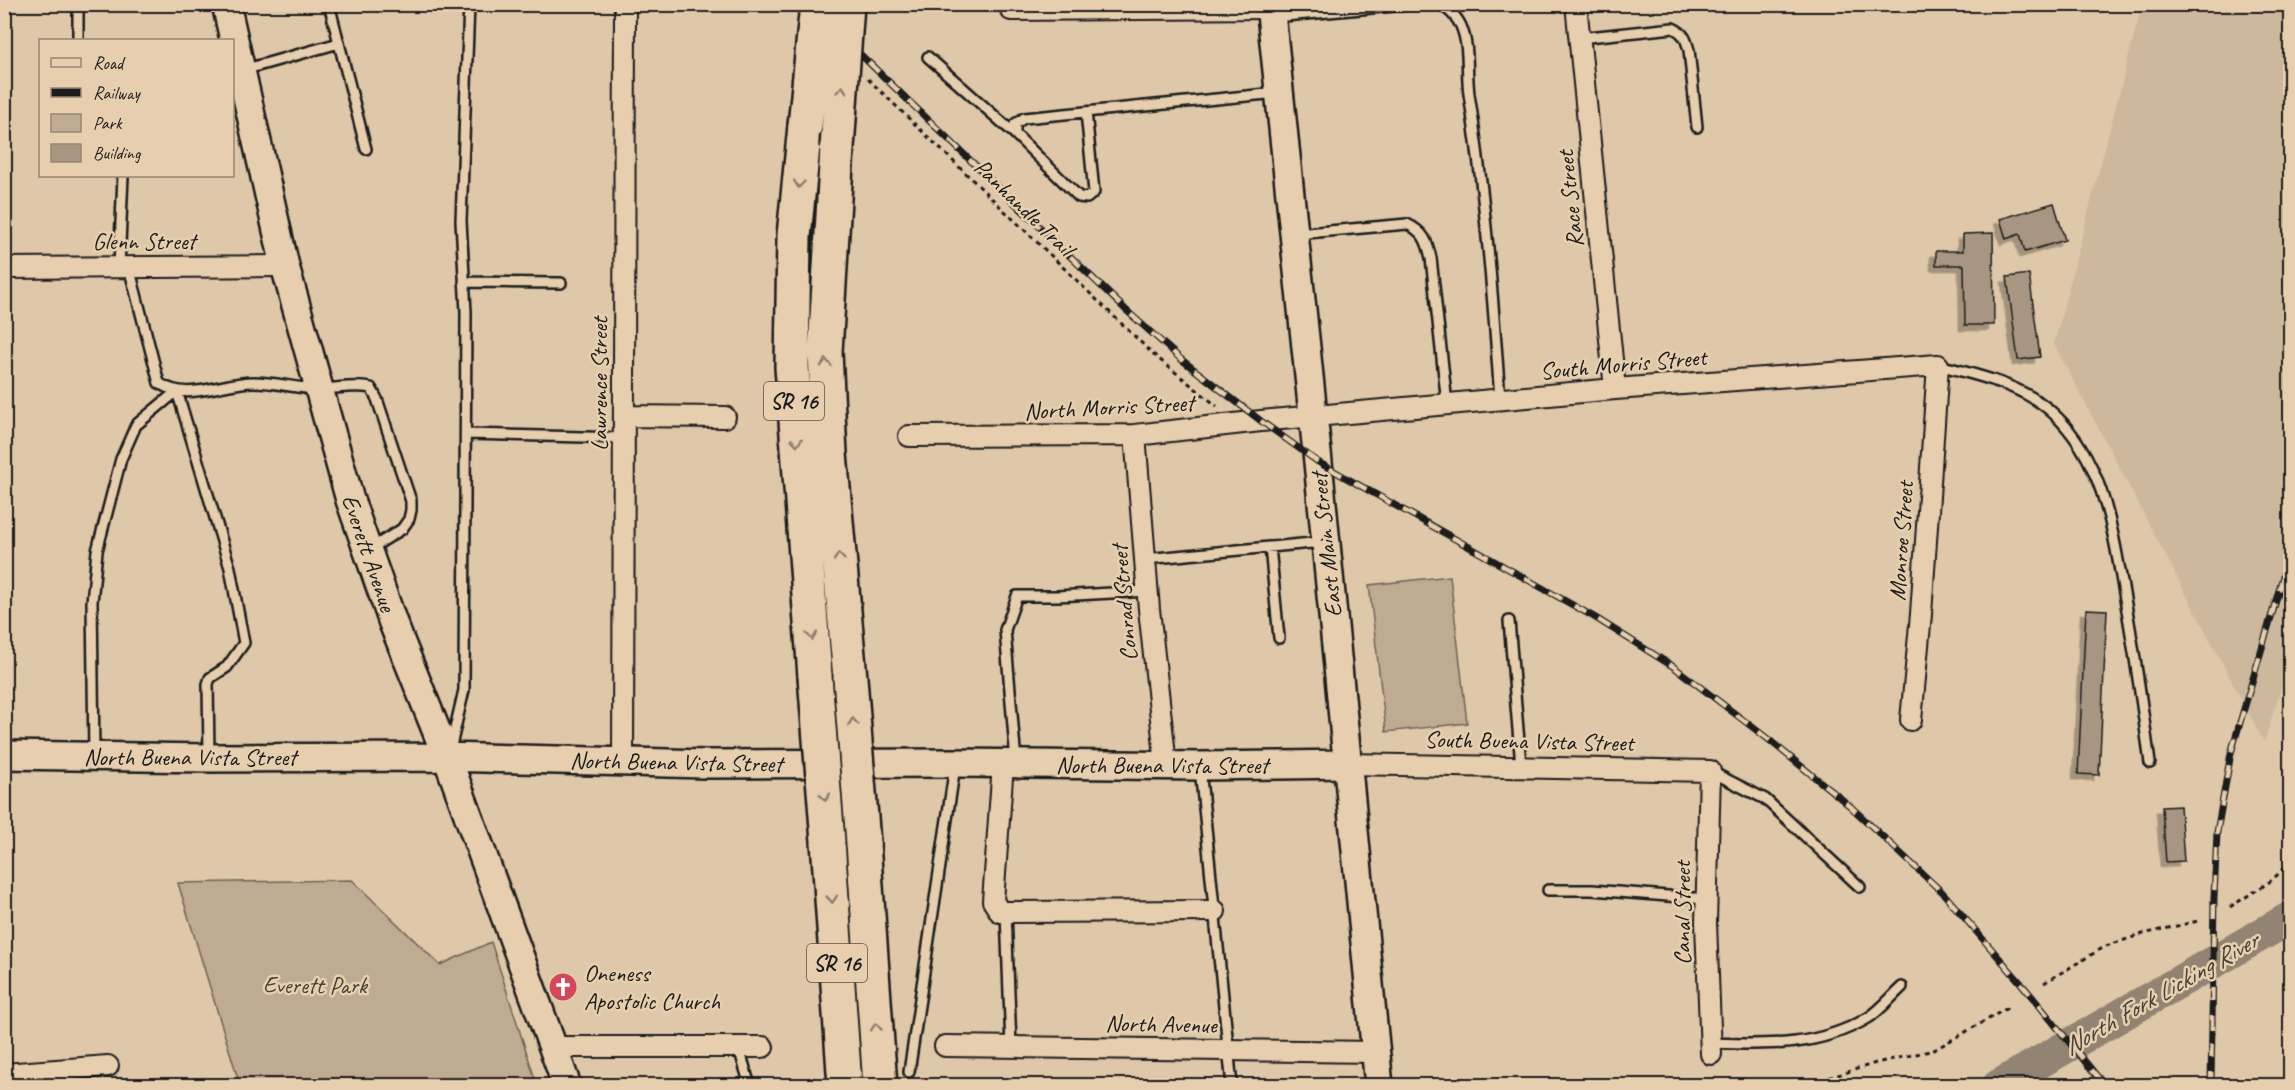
<svg xmlns="http://www.w3.org/2000/svg" width="2295" height="1090" viewBox="0 0 2295 1090" font-family="Caveat,sans-serif">
  <style>
    .built { fill: #ceb89d }
    .green { fill: #bfaa92; stroke: #6e6357; stroke-width: 1.5 }
    .lines { fill: none; stroke-linecap: round; stroke-linejoin: round }
    .river { stroke: #928372; stroke-width: 33 }
    .building { fill: #a89682; stroke: #1c1c1c; stroke-width: 1.5; filter: url(#shadow) }
    .lane-casing { stroke: #1c1c1c; stroke-width: 14 }
    .street-casing { stroke: #1c1c1c; stroke-width: 24 }
    .secondary-casing { stroke: #1c1c1c; stroke-width: 32 }
    .highway-casing { stroke: #1c1c1c; stroke-width: 38 }
    .path { stroke: #1c1c1c; stroke-width: 3; stroke-dasharray: 4.5 4.5; stroke-linecap: butt }
    .lane { stroke: #e7ceaf; stroke-width: 9 }
    .street { stroke: #e7ceaf; stroke-width: 20 }
    .secondary { stroke: #e7ceaf; stroke-width: 27 }
    .highway { stroke: #e7ceaf; stroke-width: 33 }
    .rail-casing { stroke: #1c1c1c; stroke-width: 7 }
    .rail { stroke: #e7ceaf; stroke-width: 4.5; stroke-dasharray: 14; stroke-linecap: butt }
    .highway-bridge-casing { stroke: #1c1c1c; stroke-width: 38; stroke-linecap: butt }
    .highway-bridge { stroke: #e7ceaf; stroke-width: 33 }
    .oneway { stroke: #8c7e6d }
    .labels { text-anchor: middle; stroke-width: 5; stroke-linejoin: round; paint-order: stroke }
    .shield { fill: #e7ceaf; stroke: #595148; stroke-width: 1.5 }
    .shield-label { font-size: 22px; font-weight: bold; fill: #1c1c1c }
    .street-label { font-size: 24px; fill: #1c1c1c; stroke: #e7ceaf }
    .poi-label { font-size: 24px; fill: #1c1c1c; stroke: #e7ceaf; text-anchor: start }
    .park-label { font-size: 24px; fill: #45403a; stroke: #e7ceaf }
    .water-label { font-size: 26px; font-style: italic; fill: #45403a; stroke: #e7ceaf }
  </style>
  <defs>
    <filter id="shadow"><feDropShadow dx="-5.5" dy="5.5" stdDeviation="0" flood-color="#0004"/></filter>
  </defs>
  <rect width="100%" height="100%" fill="#dfc7a9"/>
  <filter id="ink" filterUnits="userSpaceOnUse"><feTurbulence type="fractalNoise" baseFrequency=".0167" numOctaves="2"/><feDisplacementMap in="SourceGraphic" scale="12" xChannelSelector="R" yChannelSelector="G"/><feConvolveMatrix kernelMatrix="1 2 1 2 8 2 1 2 1" color-interpolation-filters="sRGB"/></filter>
  <g filter="url(#ink)">
    <path class="built" d="M2142,5H2290V660L2264,742L2054,344Z"/>
    <path class="green" d="M1450,576L1467,723L1386,732L1369,585Z
      M352,880L440,965L491,942L537,1085H240L178,883Z"/>
    <g class="lines">
      <path class="river" d="M1998,1086L2290,918"/>
    </g>
    <path class="building" d="M2054,203L2065,240L2025,252L2020,234L2006,239L2000,219Z
      M1993,233L1994,325H1965L1964,265H1936V251H1963V234Z
      M2029,274L2040,357L2018,360L2007,277Z
      M2086,609L2107,610L2099,775L2078,774Z
      M2180,806L2184,861L2166,862L2162,807Z"/>
    <g class="lines">
      <g class="lane-casing">
        <path id="lane" d="M329,4L366,149
          M1438,4C1447,7 1457,17 1461,26C1470,47 1466,71 1469,94C1485,195 1493,297 1500,400
          M1274,17L1416,4
          M1579,38L1673,28C1684,33 1686,39 1689,50L1697,127
          M78,40V4
          M928,57L1015,134
          M243,70L339,43
          M1086,112L1094,192L1087,198L1079,197L1015,134V124L1024,118L1277,93
          M1296,234L1407,224C1424,232 1427,241 1431,258L1447,404
          M119,267L123,176
          M129,267L159,383C188,403 221,382 254,382C276,382 298,389 319,389C337,389 353,384 371,388L377,399L411,501V510L409,519L402,529L370,549
          M464,282L561,283
          M1938,365C1977,375 2024,385 2054,414C2102,459 2112,526 2123,588C2134,646 2142,704 2150,763
          M466,434L625,438
          M1270,547L1279,638
          M1145,559L1322,542
          M1509,621L1521,766
          M451,746L464,690L466,312L461,221L469,4
          M94,754L92,602L97,551L121,459L136,425L177,391L230,568L244,643L227,667L210,678L208,684L209,755
          M1016,762L1005,630L1017,596H1057L1148,591
          M1200,768L1232,1086
          M1710,771L1765,799L1860,887
          M1548,890H1592L1706,899
          M1006,912L1011,1047
          M1710,1043C1766,1045 1817,1048 1868,1018C1880,1011 1891,997 1902,987
          M739,1048L750,1086
          M909,1072L955,766"/>
      </g>
      <g class="street-casing">
        <path id="street" d="M1576,4L1615,389
          M1011,10L1270,8
          M4,268L285,266
          M625,416L725,417
          M1135,435L1149,609L1166,765
          M909,436L1135,435L1261,421L1615,389L1938,365L1921,614L1911,720
          M623,763L625,4
          M1003,764L993,901L1000,912L1215,911
          M1348,764L1710,771L1706,923L1711,1054
          M945,1046L1376,1052
          M552,1047H763
          M4,1074L108,1066"/>
      </g>
      <g class="secondary-casing">
        <path id="secondary" d="M226,4L285,266L350,500L393,623L447,757L567,1086
          M1270,4L1318,462L1379,1086
          M4,755L209,758L447,757L705,764L956,763L1200,766L1348,764"/>
      </g>
      <g class="highway-casing">
        <path id="highway" d="M805,126L794,236L792,367L815,676
          M837,148L825,352L830,454L850,678
          M828,841L845,1086
          M863,843L880,1086"/>
      </g>
      <path class="path" d="M868,79L1154,355L1217,406
        M2230,907L2268,883L2290,864
        M2044,983L2106,946L2143,934L2198,921
        M1803,1086L1876,1063L1934,1050L2009,1007"/>
      <use href="#lane" class="lane"/>
      <use href="#street" class="street"/>
      <use href="#secondary" class="secondary"/>
      <use href="#highway" class="highway"/>
      <g class="rail-casing">
        <path id="rail" d="M808,4L1127,311L1182,360L1261,421L1318,462L1594,617L1674,667L1768,739L1850,806L1943,893L2020,982L2105,1086
          M2211,1086L2214,897L2217,832L2231,753L2290,553"/>
      </g>
      <use href="#rail" class="rail"/>
      <g class="highway-bridge-casing">
        <path id="highway-bridge" d="M805,126L817,4
          M837,148L847,4
          M815,676L828,841
          M850,678L863,843"/>
      </g>
      <use href="#highway-bridge" class="highway-bridge"/>
    </g>
    <defs><path id="oneway-chevron" d="M-2-3.5L2.5 0L-2 3.5" fill="none" stroke-width="1.6" stroke-linecap="round" stroke-linejoin="round" transform="scale(1.5)"/></defs>
    <g class="oneway">
      <use href="#oneway-chevron" transform="translate(842 90) rotate(-85)"/>
      <use href="#oneway-chevron" transform="translate(799 184) rotate(95)"/>
      <use href="#oneway-chevron" transform="translate(826 363) rotate(-93)"/>
      <use href="#oneway-chevron" transform="translate(797 442) rotate(86)"/>
      <use href="#oneway-chevron" transform="translate(839 557) rotate(-95)"/>
      <use href="#oneway-chevron" transform="translate(812 636) rotate(85)"/>
      <use href="#oneway-chevron" transform="translate(853 722) rotate(-95)"/>
      <use href="#oneway-chevron" transform="translate(825 797) rotate(85)"/>
      <use href="#oneway-chevron" transform="translate(832 899) rotate(86)"/>
      <use href="#oneway-chevron" transform="translate(876 1027) rotate(-94)"/>
    </g>
  </g>
  <defs>
    <g id="church-disc" transform="scale(1.5)"><circle r="9.5" fill="#d1495b" stroke="#e7ceaf"/><path d="M-1.2-6h2.4v3.5h3.3v2.4h-3.3V6h-2.4V-.1h-3.3v-2.4h3.3Z" fill="#fff"/></g>
  </defs>
  <g fill-rule="evenodd">
    <use href="#church-disc" x="563" y="987"/>
  </g>
  <g class="labels">
    <g class="shield">
      <rect x="764" y="382" width="60" height="38" rx="4.5"/>
      <rect x="807" y="944" width="60" height="38" rx="4.5"/>
    </g>
    <g class="shield-label">
      <text x="794" y="409">SR 16</text>
      <text x="837" y="971">SR 16</text>
    </g>
    <g class="street-label">
      <text transform="translate(1570 199) rotate(-96)" y="8">Race Street</text>
      <text transform="translate(1024 207) rotate(44)" y="8">Panhandle Trail</text>
      <text x="144" y="249">Glenn Street</text>
      <text transform="translate(1623 364) rotate(-5)" y="8">South Morris Street</text>
      <text transform="translate(599 384) rotate(-90)" y="8">Lawrence Street</text>
      <text transform="translate(1109 407) rotate(-3)" y="8">North Morris Street</text>
      <text transform="translate(1901 541) rotate(-86)" y="8">Monroe Street</text>
      <text transform="translate(1326 545) rotate(-96)" y="8">East Main Street</text>
      <text transform="translate(369 553) rotate(71)" y="8">Everett Avenue</text>
      <text transform="translate(1124 603) rotate(-95)" y="8">Conrad Street</text>
      <text transform="translate(1529 741) rotate(1)" y="8">South Buena Vista Street</text>
      <text x="190" y="765">North Buena Vista Street</text>
      <text transform="translate(676 762) rotate(1)" y="8">North Buena Vista Street</text>
      <text x="1162" y="773">North Buena Vista Street</text>
      <text transform="translate(1682 913) rotate(-90)" y="8">Canal Street</text>
      <text transform="translate(1161 1024) rotate(1)" y="8">North Avenue</text>
    </g>
    <g class="poi-label">
      <text x="584" y="981">Oneness<tspan x="584" dy="28">Apostolic Church</tspan></text>
    </g>
    <g class="park-label">
      <text x="315" y="993">Everett Park</text>
    </g>
    <g class="water-label">
      <text transform="translate(2160 993) rotate(-30)" y="9">North Fork Licking River</text>
    </g>
  </g>
  <rect width="2295" height="1090" fill="none" stroke="#e7ceaf" stroke-width="24"/>
  <rect x="12" y="12" width="2271" height="1066" fill="none" stroke="#1c1c1c" stroke-width="2" filter="url(#ink)"/>
  <rect x="39" y="39" width="195" height="138" fill="#e7ceaf" stroke="#968774" stroke-width="1.5"/>
  <rect x="51" y="58" width="30" height="9" fill="#e7ceaf" stroke="#968774" stroke-width="1.5"/>
  <text x="93" y="69" font-size="18" fill="#1c1c1c">Road</text>
  <rect x="51" y="88" width="30" height="9" fill="#1c1c1c" stroke="#968774" stroke-width="1.5"/>
  <text x="93" y="99" font-size="18" fill="#1c1c1c">Railway</text>
  <rect x="51" y="114" width="30" height="18" fill="#bfaa92" stroke="#968774" stroke-width="1.5"/>
  <text x="93" y="129" font-size="18" fill="#1c1c1c">Park</text>
  <rect x="51" y="144" width="30" height="18" fill="#a89682" stroke="#968774" stroke-width="1.5"/>
  <text x="93" y="159" font-size="18" fill="#1c1c1c">Building</text>
</svg>
